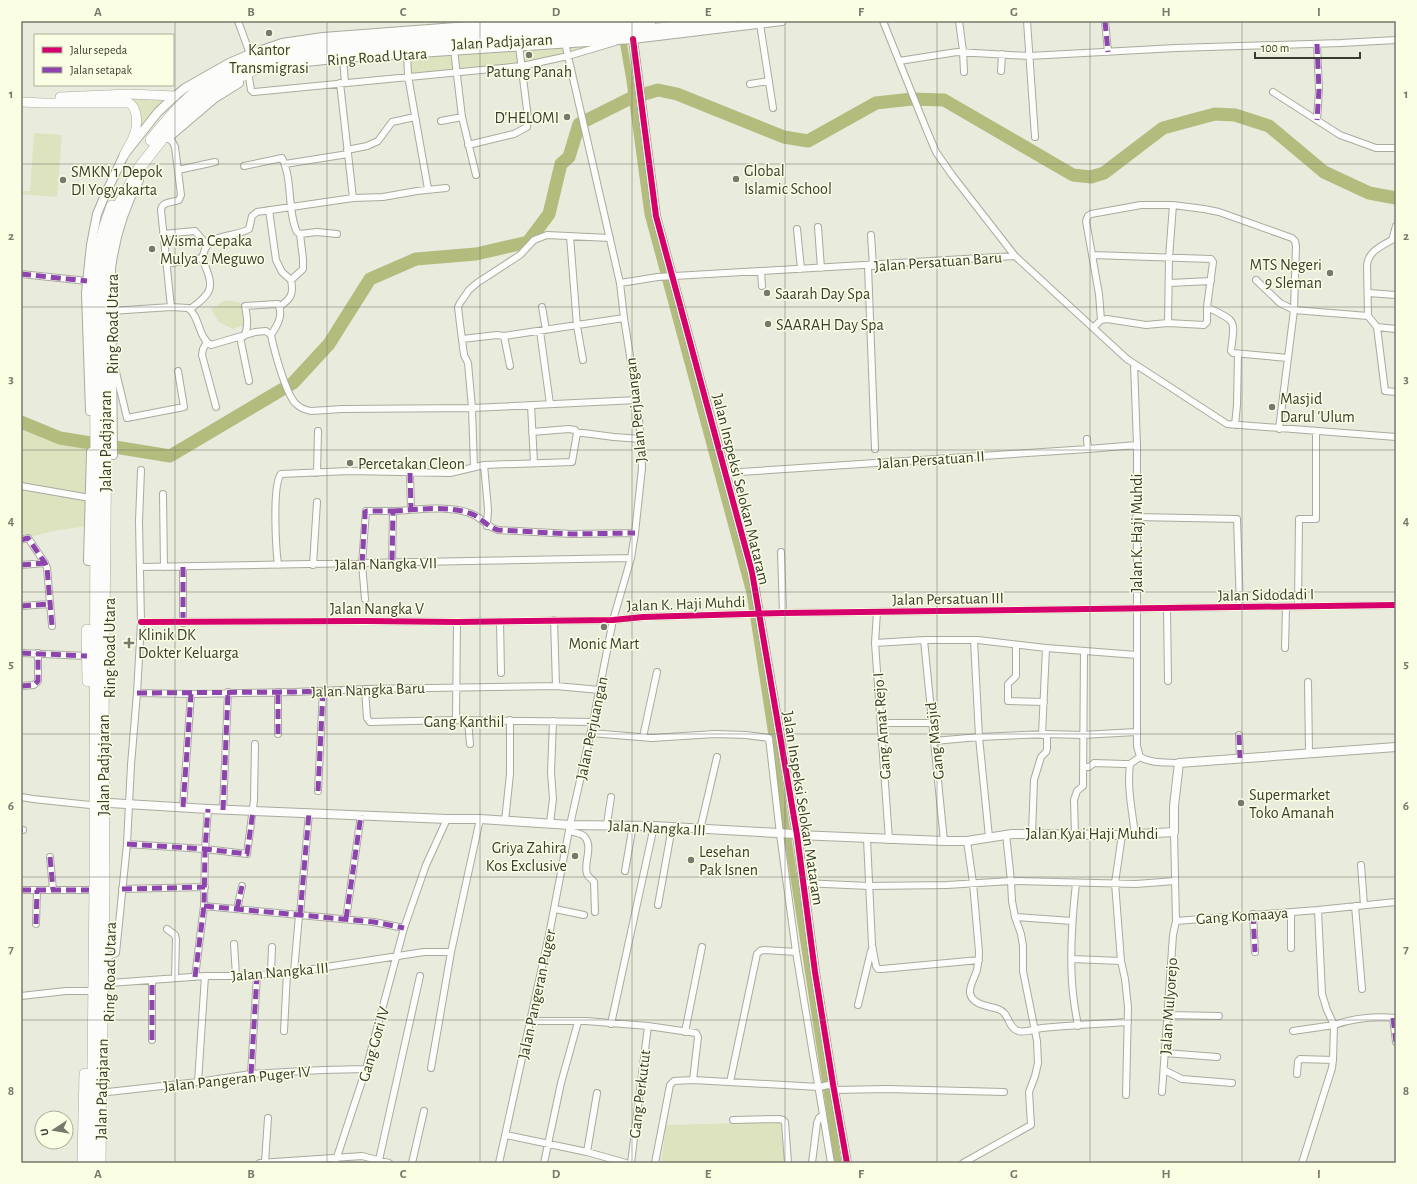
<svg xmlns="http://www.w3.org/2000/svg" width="1417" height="1184" viewBox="0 0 1417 1184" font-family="'Alegreya Sans',sans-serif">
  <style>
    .green { fill: #dde3be }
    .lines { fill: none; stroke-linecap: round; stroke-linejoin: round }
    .canal { stroke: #b3bb7d; stroke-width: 7 }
    .river { stroke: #b3bb7d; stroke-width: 13 }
    .minor-casing { stroke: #a9ab9f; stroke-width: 8 }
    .tertiary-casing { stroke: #a9ab9f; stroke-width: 10 }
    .secondary-casing { stroke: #a9ab9f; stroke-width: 10 }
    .trunk-casing { stroke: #a9ab9f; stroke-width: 12 }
    .minor { stroke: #fcfcfa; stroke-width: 6 }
    .tertiary { stroke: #fcfcfa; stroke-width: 8 }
    .secondary { stroke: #fcfcfa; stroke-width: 9 }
    .trunk { stroke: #fcfcfa; stroke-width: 11 }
    .quiet { stroke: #8e44ad; stroke-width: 5; stroke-dasharray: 10 5; stroke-linecap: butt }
    .cycleway-casing { stroke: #faffe3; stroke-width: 8 }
    .cycleway { stroke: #d6006c; stroke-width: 6 }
    .grid { fill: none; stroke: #77796d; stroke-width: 1; stroke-opacity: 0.55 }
    .poi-dot { fill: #77796d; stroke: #faffe3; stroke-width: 1.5 }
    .labels { text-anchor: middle; stroke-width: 3; stroke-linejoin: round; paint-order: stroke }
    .street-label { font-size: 16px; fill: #3a3c31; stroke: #faffe3 }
    .poi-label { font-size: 16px; fill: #3a3c31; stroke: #faffe3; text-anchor: start }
    .neatline { fill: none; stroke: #77796d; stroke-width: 1.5 }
    .grid-label { font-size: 13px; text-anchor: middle; font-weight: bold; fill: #77796d }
  </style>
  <rect width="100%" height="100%" fill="#e9ebdc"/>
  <path class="green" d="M617,39L522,66L408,76L407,53Z
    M130,96L170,98L136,134L128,101Z
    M34,133L62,135L57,197L21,194V191H30Z
    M226,300L238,302L245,306L247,324L233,329L219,322L211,309Z
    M21,428L57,442L89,445V496L21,484Z
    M21,489L88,501L87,526L54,531L21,539Z
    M781,1122L785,1163H661L666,1125Z"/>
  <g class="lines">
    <path class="canal" d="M622,35L630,81L648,214L750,593L838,1163"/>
    <path class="river" d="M21,422L60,438L170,456L293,383L329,344L370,279L416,259L476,254L528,242L549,214L561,164L569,157L579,124L631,98L658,90L677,94L784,137L808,141L876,103L912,99L944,100L1073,175L1091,177L1104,173L1163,128L1215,114L1235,115L1269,126L1324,172L1369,193L1396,198"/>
    <g class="minor-casing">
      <path id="minor" d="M238,21L250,54
        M883,21L925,126L936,152L952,175L1015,256L1127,359L1227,424L1396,437
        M959,21L963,51L964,72
        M1027,21L1035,137
        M1105,21L1108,52
        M760,24L773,108
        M1317,44L1319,90L1317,120
        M454,50L462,117L476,175
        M407,53L408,76L428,189
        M343,58L345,83
        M899,61L957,52L1029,56L1176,48L1341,43L1396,40
        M1001,71L1002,54
        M249,77L251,90L253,92L522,66L568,56L615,42
        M340,83L353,198
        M750,84L769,81
        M1273,92L1340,135L1376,148H1396
        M441,121L462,117
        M168,138L172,141L175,147L181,195L179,200C172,203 162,201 161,210L171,307
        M468,145L514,134L527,127L528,118L519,46
        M347,150L367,146L378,141L392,122L415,117
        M285,164L348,154
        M244,166L282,158C293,180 287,211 297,232L300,234L317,232L337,234
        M178,170L215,162
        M269,210L276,260L282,272L291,280C294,294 291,299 279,307
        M1396,226L1392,240C1381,246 1368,252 1367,265L1368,316L1377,327L1385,391L1396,392
        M818,227L821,268
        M797,229L801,269
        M163,234L195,231L207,245
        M871,235L873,266
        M570,236L577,326L583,360
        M1092,255L1211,259L1213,262L1207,307C1237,322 1235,318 1231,351L1233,353L1288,358
        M166,264L202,258C204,254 204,249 207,246C215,234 238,236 249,229L252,216L257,212L353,198L383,197L417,191L446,188
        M868,266L875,449
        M761,271L762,286
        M21,274L87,281
        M291,280L303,269V259L300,234
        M1256,280L1280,303L1294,310L1368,316
        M620,283L658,277L1015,256
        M1169,283L1211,281
        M1368,293L1396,295
        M542,307L546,330
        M190,309C216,291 213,285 202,258
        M111,311L171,307L188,308C200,316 198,338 211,345L255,332L266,331L271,335C274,350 285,391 295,403C299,407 305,410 311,411L342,409L472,408L637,400
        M1101,320L1107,319L1146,325L1168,323L1204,325L1207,322V307
        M1168,323L1169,258L1173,205
        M1377,327L1396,329
        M1093,328L1101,320L1099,294L1086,221L1088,216L1091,214L1141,205H1173L1204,209L1219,212L1292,238L1295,241L1296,246L1294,310L1279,429
        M540,331L550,404
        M244,336C249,327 247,316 245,306L276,304H278C284,315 277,326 271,335
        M504,336L510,366
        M240,337L249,381
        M462,339L497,335L504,336L624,318
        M207,342L203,349L202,355L216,407
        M114,364L127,418L184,407L178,371
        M1134,364L1137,445V746L1140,757C1153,764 1166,762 1179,763
        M531,405L534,463
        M1235,425L1237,405L1238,354
        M577,433H583L614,437L641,439
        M1087,439L1088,449
        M484,465L488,509L487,526
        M474,467L472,408L468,363L464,355L460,324L458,307L460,303L469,290L477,283L520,255L534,240L547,235L610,238
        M317,473L318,431
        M410,473L411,510
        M725,473L1088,449L1137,445
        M21,486L90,498
        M163,494L164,567
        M393,511C418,510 446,505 469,513C481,516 486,527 498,530L572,534L635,533
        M1136,517L1237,519L1240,607
        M21,540L28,538L45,563L47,568L52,626
        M781,552L783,613
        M21,565L45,563
        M278,565C276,549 272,485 281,474L349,471L450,473L484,465L572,462L577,433L575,430L569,429L532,432
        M313,565L317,502
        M141,567L631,558
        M183,567V623
        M365,599L362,564L366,511H393L392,563
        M21,606L50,604
        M1298,606L1299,519H1316V431
        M1167,608L1168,681
        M877,612L875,643L889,840
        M554,620L556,686
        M500,621L501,673
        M141,622L365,621L457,622L613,620L643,617L783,613L1396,605
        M924,640L944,841
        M974,640L979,737L989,837
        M875,643L924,640H978L1046,648L1137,655
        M1016,645V676L1008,684V701L1044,702
        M1285,648L1286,607
        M21,653L87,656
        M1308,682L1309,753
        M21,686L34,685L38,681V653
        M365,689L367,718L370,722L456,720L593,722
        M137,693L191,694L294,692L365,689L556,686L600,690
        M456,720L457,622
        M468,720L470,744
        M881,723H933
        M591,733L652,738L715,734L746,735L769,738L780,834L796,952L831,1163
        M278,734V692
        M1042,735L1046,648
        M1239,735L1240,758
        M643,737L657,672
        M934,741L979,737L1047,734L1082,735L1136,732
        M1130,764C1127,787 1132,811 1135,834
        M1083,767H1089L1094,763L1124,764H1130L1140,757
        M318,791L323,691
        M21,797L33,799L90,805
        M183,807L191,694
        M223,810L228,692
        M505,821L510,774V720
        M550,823L553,799L551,772L553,721
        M607,824L611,797
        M21,830H23
        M700,830L717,757
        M569,831C573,832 580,833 584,836C594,846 583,864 587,874C588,877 592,879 594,882L595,912
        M1032,834L1034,780L1041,757L1046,752L1047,749V734
        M1075,834L1074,800L1077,791L1083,786L1084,651
        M1122,835L1115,883L1121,961L1125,979L1128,1007L1126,1095
        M867,839L872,945L876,966L878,969H882L979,960
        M967,841L973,883L979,952C979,958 978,964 977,970C975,977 969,986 970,993C972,1005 989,1006 998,1009C1010,1013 1007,1027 1018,1031C1025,1033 1035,1029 1042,1028C1071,1025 1099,1024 1128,1022
        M127,844L205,849L247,854L254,800L255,744
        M50,857L53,890
        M1361,865L1364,905
        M625,871L633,825
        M803,883L869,886L947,885L1011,881L1136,884L1175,881
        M1076,883C1072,919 1069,957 1073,993C1074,1004 1076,1015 1078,1026
        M122,889L205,887
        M21,890H89
        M658,905L672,827
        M204,906L374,922L404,928
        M1355,906L1362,989
        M237,909L242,886
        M555,909L584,915
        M1291,912V948
        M1253,914L1255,952
        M300,915L309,813
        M1015,917L1072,921
        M346,919L361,815
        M1176,921L1318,910L1396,902
        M36,924L37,890
        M167,929L175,935L176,939L175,978
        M234,944L236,976
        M110,956L116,953L127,844L131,765L137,693L141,622L139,521L141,470
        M1072,959L1121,961
        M294,972L299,915
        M271,974L272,947
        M195,977L204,906L205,849L208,809
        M110,983L205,976H236L287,973L424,952H451
        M21,996L66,991H88
        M858,1005L871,951
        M1168,1015L1219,1016
        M1393,1018L1396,1042
        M530,1021H586L648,1026L696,1033L698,1037L693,1080
        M611,1024L654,826
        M284,1031L287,973
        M1293,1031L1334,1025L1327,1010L1322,994L1318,910
        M685,1032L702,947
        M152,1040V980
        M1165,1053L1217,1057
        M431,1068L451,952L480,819
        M1164,1070L1182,1079L1232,1083
        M251,1074L257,975
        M1297,1074L1298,1061L1300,1059L1333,1060
        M198,1082L205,976
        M730,1082L757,954L760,951L764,950L796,952
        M834,1090L887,1089L1004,1092
        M108,1092L198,1082L251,1074L323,1070L366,1069
        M1162,1092L1173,935L1176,921L1174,832
        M733,1120L779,1119L783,1120L785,1122L788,1163
        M506,1135L587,1152L626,1163
        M587,1152L597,1093
        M379,1160L420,976
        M265,1162L268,1118
        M260,1163L362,1156L389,1163
        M335,1163L366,1069L404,928L426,865L447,819
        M412,1163L424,1111
        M499,1163L549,935L570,825L593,722L613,620L631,558L635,533L642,468L641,439L637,400L624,318L620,283L565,43
        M544,1163L561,1083L578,1022
        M631,1163L648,1026
        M655,1163L670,1085L674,1081L693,1080L819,1087L833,1084
        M812,1163L817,1123L819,1118L823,1114
        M963,1163L1031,1125L1029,1092L1035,1076L1038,1063L1037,1041L1023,971V946L1021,934L1015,917L1012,901L1011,881L1006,834
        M1302,1163L1332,1068L1333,1060L1334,1025C1354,1018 1375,1016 1396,1018"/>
    </g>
    <g class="tertiary-casing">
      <path id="tertiary" d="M633,39L656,216L752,572L797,835L815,972L833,1084L847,1163
        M297,63L343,58L633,39L782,21
        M168,138L215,98L239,83
        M90,411L86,293L91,245L97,214L105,195L124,155L158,112L175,96L185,88L229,63L250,54L282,43L323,37L469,26L563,21
        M91,452L88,561H95
        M113,455L111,269C115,237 124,208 139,180
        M110,803L208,809L447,819H480L570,825L654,826L795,834
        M797,835L944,841H967L1012,834L1122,835L1174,832V806L1179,763L1396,747"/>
    </g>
    <g class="secondary-casing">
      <path id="secondary" d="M60,97L129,94L175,96
        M21,102L44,103H129C138,108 138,126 134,135C132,142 127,148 124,155
        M795,834L797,835"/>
    </g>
    <g class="trunk-casing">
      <path id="trunk" d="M151,140C167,120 183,101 204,85C209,81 216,78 222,75C257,56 294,47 333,43L617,24L650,21
        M87,630L88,681
        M83,1163L85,1074
        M92,1163L95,886L96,455L95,293L99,249L105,226L112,206
        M100,1163L104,885L103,724L106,429L103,292L107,248L113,227L119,205L140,167L169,130L187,111L210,93L235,79L261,66L279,61L333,52L630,32L731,21"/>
    </g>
    <use href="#minor" class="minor"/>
    <use href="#tertiary" class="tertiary"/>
    <use href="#secondary" class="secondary"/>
    <use href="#trunk" class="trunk"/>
    <path class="quiet" d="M1105,21L1108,52
      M1317,44L1319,90L1317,120
      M21,274L87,281
      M410,473L411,510
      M393,511C418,510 446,505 469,513C481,516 486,527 498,530L572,534L635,533
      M21,540L28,538L45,563L47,568L52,626
      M362,564L365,516V512L367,511H393L392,563
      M21,565L45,563
      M183,567V623
      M21,606L50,604
      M21,653L87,656
      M21,686L34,685L38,681V653
      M137,693L294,692L365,689
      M278,734V692
      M1239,735L1240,758
      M318,791L323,691
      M183,807L191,694
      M223,810L228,692
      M21,830H23
      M127,844L205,849L247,854L253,811
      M50,857L53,890
      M122,889L205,887
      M21,890H89
      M204,906L374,922L404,928
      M237,909L242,886
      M1253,914L1255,952
      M300,915L309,813
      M346,919L361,815
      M36,924L37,890
      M195,977L204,906L205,849L208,809
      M1393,1018L1396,1042
      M152,1040V980
      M251,1074L257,975"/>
    <g class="cycleway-casing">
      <path id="cycleway" d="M633,39L656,216L752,572L797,835L815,972L833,1084L847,1163
        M141,622L365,621L457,622L613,620L643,617L783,613L1396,605"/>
    </g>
    <use href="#cycleway" class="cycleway"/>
  </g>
  <path class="grid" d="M175,21V1163M327,21V1163M480,21V1163M632,21V1163M785,21V1163M937,21V1163M1090,21V1163M1242,21V1163M21,164H1396M21,307H1396M21,450H1396M21,592H1396M21,734H1396M21,877H1396M21,1020H1396"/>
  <g class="poi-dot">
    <circle cx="269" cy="33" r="4"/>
    <circle cx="529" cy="55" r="4"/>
    <circle cx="567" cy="117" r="4"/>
    <circle cx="736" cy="179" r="4"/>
    <circle cx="63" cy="180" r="4"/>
    <circle cx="152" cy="249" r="4"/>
    <circle cx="1330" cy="273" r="4"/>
    <circle cx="767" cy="293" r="4"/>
    <circle cx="768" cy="324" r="4"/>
    <circle cx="1272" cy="407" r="4"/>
    <circle cx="350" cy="463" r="4"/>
    <circle cx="604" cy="627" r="4"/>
    <path d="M127 637h4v4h4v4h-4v4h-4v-4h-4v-4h4z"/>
    <circle cx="1241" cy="803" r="4"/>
    <circle cx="575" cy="856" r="4"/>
    <circle cx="691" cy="860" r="4"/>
  </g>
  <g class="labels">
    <g class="street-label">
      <text transform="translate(502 41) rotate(-3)" y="6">Jalan Padjajaran</text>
      <text transform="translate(377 56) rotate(-4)" y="6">Ring Road Utara</text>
      <text transform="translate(938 261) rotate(-4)" y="6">Jalan Persatuan Baru</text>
      <text transform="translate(112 324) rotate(-90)" y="6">Ring Road Utara</text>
      <text transform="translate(635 410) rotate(-96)" y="6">Jalan Perjuangan</text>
      <text transform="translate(105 441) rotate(-90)" y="6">Jalan Padjajaran</text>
      <text transform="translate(931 459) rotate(-4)" y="6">Jalan Persatuan II</text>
      <text transform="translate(742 489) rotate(76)" y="6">Jalan Inspeksi Selokan Mataram</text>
      <text transform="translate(1136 533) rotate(-90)" y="6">Jalan K. Haji Muhdi</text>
      <text transform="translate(386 563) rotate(-1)" y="6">Jalan Nangka VII</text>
      <text transform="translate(1266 594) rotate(-1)" y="6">Jalan Sidodadi I</text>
      <text transform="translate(948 598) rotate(-1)" y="6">Jalan Persatuan III</text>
      <text transform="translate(686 603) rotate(-2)" y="6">Jalan K. Haji Muhdi</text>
      <text x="377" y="614">Jalan Nangka V</text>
      <text transform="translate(109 648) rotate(-90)" y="6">Ring Road Utara</text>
      <text transform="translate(368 689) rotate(-2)" y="6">Jalan Nangka Baru</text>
      <text x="464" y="727">Gang Kanthil</text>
      <text transform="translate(881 726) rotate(-94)" y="6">Gang Amat Rejo I</text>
      <text transform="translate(591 728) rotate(-78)" y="6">Jalan Perjuangan</text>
      <text transform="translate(934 741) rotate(-96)" y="6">Gang Masjid</text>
      <text transform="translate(103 765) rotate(-90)" y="6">Jalan Padjajaran</text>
      <text transform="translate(804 808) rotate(81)" y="6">Jalan Inspeksi Selokan Mataram</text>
      <text transform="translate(657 827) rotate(3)" y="6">Jalan Nangka III</text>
      <text x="1092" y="839">Jalan Kyai Haji Muhdi</text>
      <text transform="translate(1242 915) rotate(-4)" y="6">Gang Komaaya</text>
      <text transform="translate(280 971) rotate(-5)" y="6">Jalan Nangka III</text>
      <text transform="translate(109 972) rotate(-89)" y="6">Ring Road Utara</text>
      <text transform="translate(536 994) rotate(-78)" y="6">Jalan Pangeran Puger</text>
      <text transform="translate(1168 1006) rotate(-86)" y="6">Jalan Mulyorejo</text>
      <text transform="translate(373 1044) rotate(-74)" y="6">Gang Gori IV</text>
      <text transform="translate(237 1078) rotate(-6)" y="6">Jalan Pangeran Puger IV</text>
      <text transform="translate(101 1089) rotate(-89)" y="6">Jalan Padjajaran</text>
      <text transform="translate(639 1094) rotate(-83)" y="6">Gang Perkutut</text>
    </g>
    <g class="poi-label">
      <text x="269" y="55" text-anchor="middle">Kantor<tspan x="269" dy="18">Transmigrasi</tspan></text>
      <text x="529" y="77" text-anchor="middle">Patung Panah</text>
      <text x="559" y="123" text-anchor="end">D'HELOMI</text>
      <text x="744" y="176">Global<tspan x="744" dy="18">Islamic School</tspan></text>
      <text x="71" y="177">SMKN 1 Depok<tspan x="71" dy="18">DI Yogyakarta</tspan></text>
      <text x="160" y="246">Wisma Cepaka<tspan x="160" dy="18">Mulya 2 Meguwo</tspan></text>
      <text x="1322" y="270" text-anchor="end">MTS Negeri<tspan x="1322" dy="18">9 Sleman</tspan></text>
      <text x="775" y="299">Saarah Day Spa</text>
      <text x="776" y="330">SAARAH Day Spa</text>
      <text x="1280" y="404">Masjid<tspan x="1280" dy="18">Darul 'Ulum</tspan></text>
      <text x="358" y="469">Percetakan Cleon</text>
      <text x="138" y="640">Klinik DK<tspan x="138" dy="18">Dokter Keluarga</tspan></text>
      <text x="604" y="649" text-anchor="middle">Monic Mart</text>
      <text x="1249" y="800">Supermarket<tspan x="1249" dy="18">Toko Amanah</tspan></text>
      <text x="567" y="853" text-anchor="end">Griya Zahira<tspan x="567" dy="18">Kos Exclusive</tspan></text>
      <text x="699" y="857">Lesehan<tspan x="699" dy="18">Pak Isnen</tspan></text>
    </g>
  </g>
  <rect width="1417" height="1184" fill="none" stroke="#faffe3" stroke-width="44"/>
  <rect x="34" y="34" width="140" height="52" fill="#faffe3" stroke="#adb19c"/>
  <rect x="42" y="47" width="20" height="6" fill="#d6006c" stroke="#adb19c"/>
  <text x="70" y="54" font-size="12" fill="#3a3c31">Jalur sepeda</text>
  <rect x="42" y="67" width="20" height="6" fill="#8e44ad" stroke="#adb19c"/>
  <text x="70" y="74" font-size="12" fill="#3a3c31">Jalan setapak</text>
  <g transform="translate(54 1130) rotate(258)"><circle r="19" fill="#faffe3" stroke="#adb19c"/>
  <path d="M0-3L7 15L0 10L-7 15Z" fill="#77796d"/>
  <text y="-6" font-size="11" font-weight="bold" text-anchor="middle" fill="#3a3c31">U</text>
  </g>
  <path d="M1255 52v6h105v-6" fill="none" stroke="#3a3c31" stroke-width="2"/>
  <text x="1261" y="52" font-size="12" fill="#3a3c31" stroke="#faffe3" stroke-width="3" paint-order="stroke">100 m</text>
  <rect x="22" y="22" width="1373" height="1140" class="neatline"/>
  <g class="grid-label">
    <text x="98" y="16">A</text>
    <text x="251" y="16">B</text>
    <text x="403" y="16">C</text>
    <text x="556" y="16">D</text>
    <text x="708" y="16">E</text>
    <text x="861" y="16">F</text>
    <text x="1014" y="16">G</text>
    <text x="1166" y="16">H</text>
    <text x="1319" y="16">I</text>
    <text x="11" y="98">1</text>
    <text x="1406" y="98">1</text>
    <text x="11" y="240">2</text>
    <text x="1406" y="240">2</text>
    <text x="11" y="383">3</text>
    <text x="1406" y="383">3</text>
    <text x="11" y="525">4</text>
    <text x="1406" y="525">4</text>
    <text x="11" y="668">5</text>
    <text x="1406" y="668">5</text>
    <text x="11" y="810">6</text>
    <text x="1406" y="810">6</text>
    <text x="11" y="953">7</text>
    <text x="1406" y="953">7</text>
    <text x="11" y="1095">8</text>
    <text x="1406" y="1095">8</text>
    <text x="98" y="1178">A</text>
    <text x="251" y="1178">B</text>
    <text x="403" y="1178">C</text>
    <text x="556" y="1178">D</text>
    <text x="708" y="1178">E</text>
    <text x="861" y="1178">F</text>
    <text x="1014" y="1178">G</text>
    <text x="1166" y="1178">H</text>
    <text x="1319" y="1178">I</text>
  </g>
</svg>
